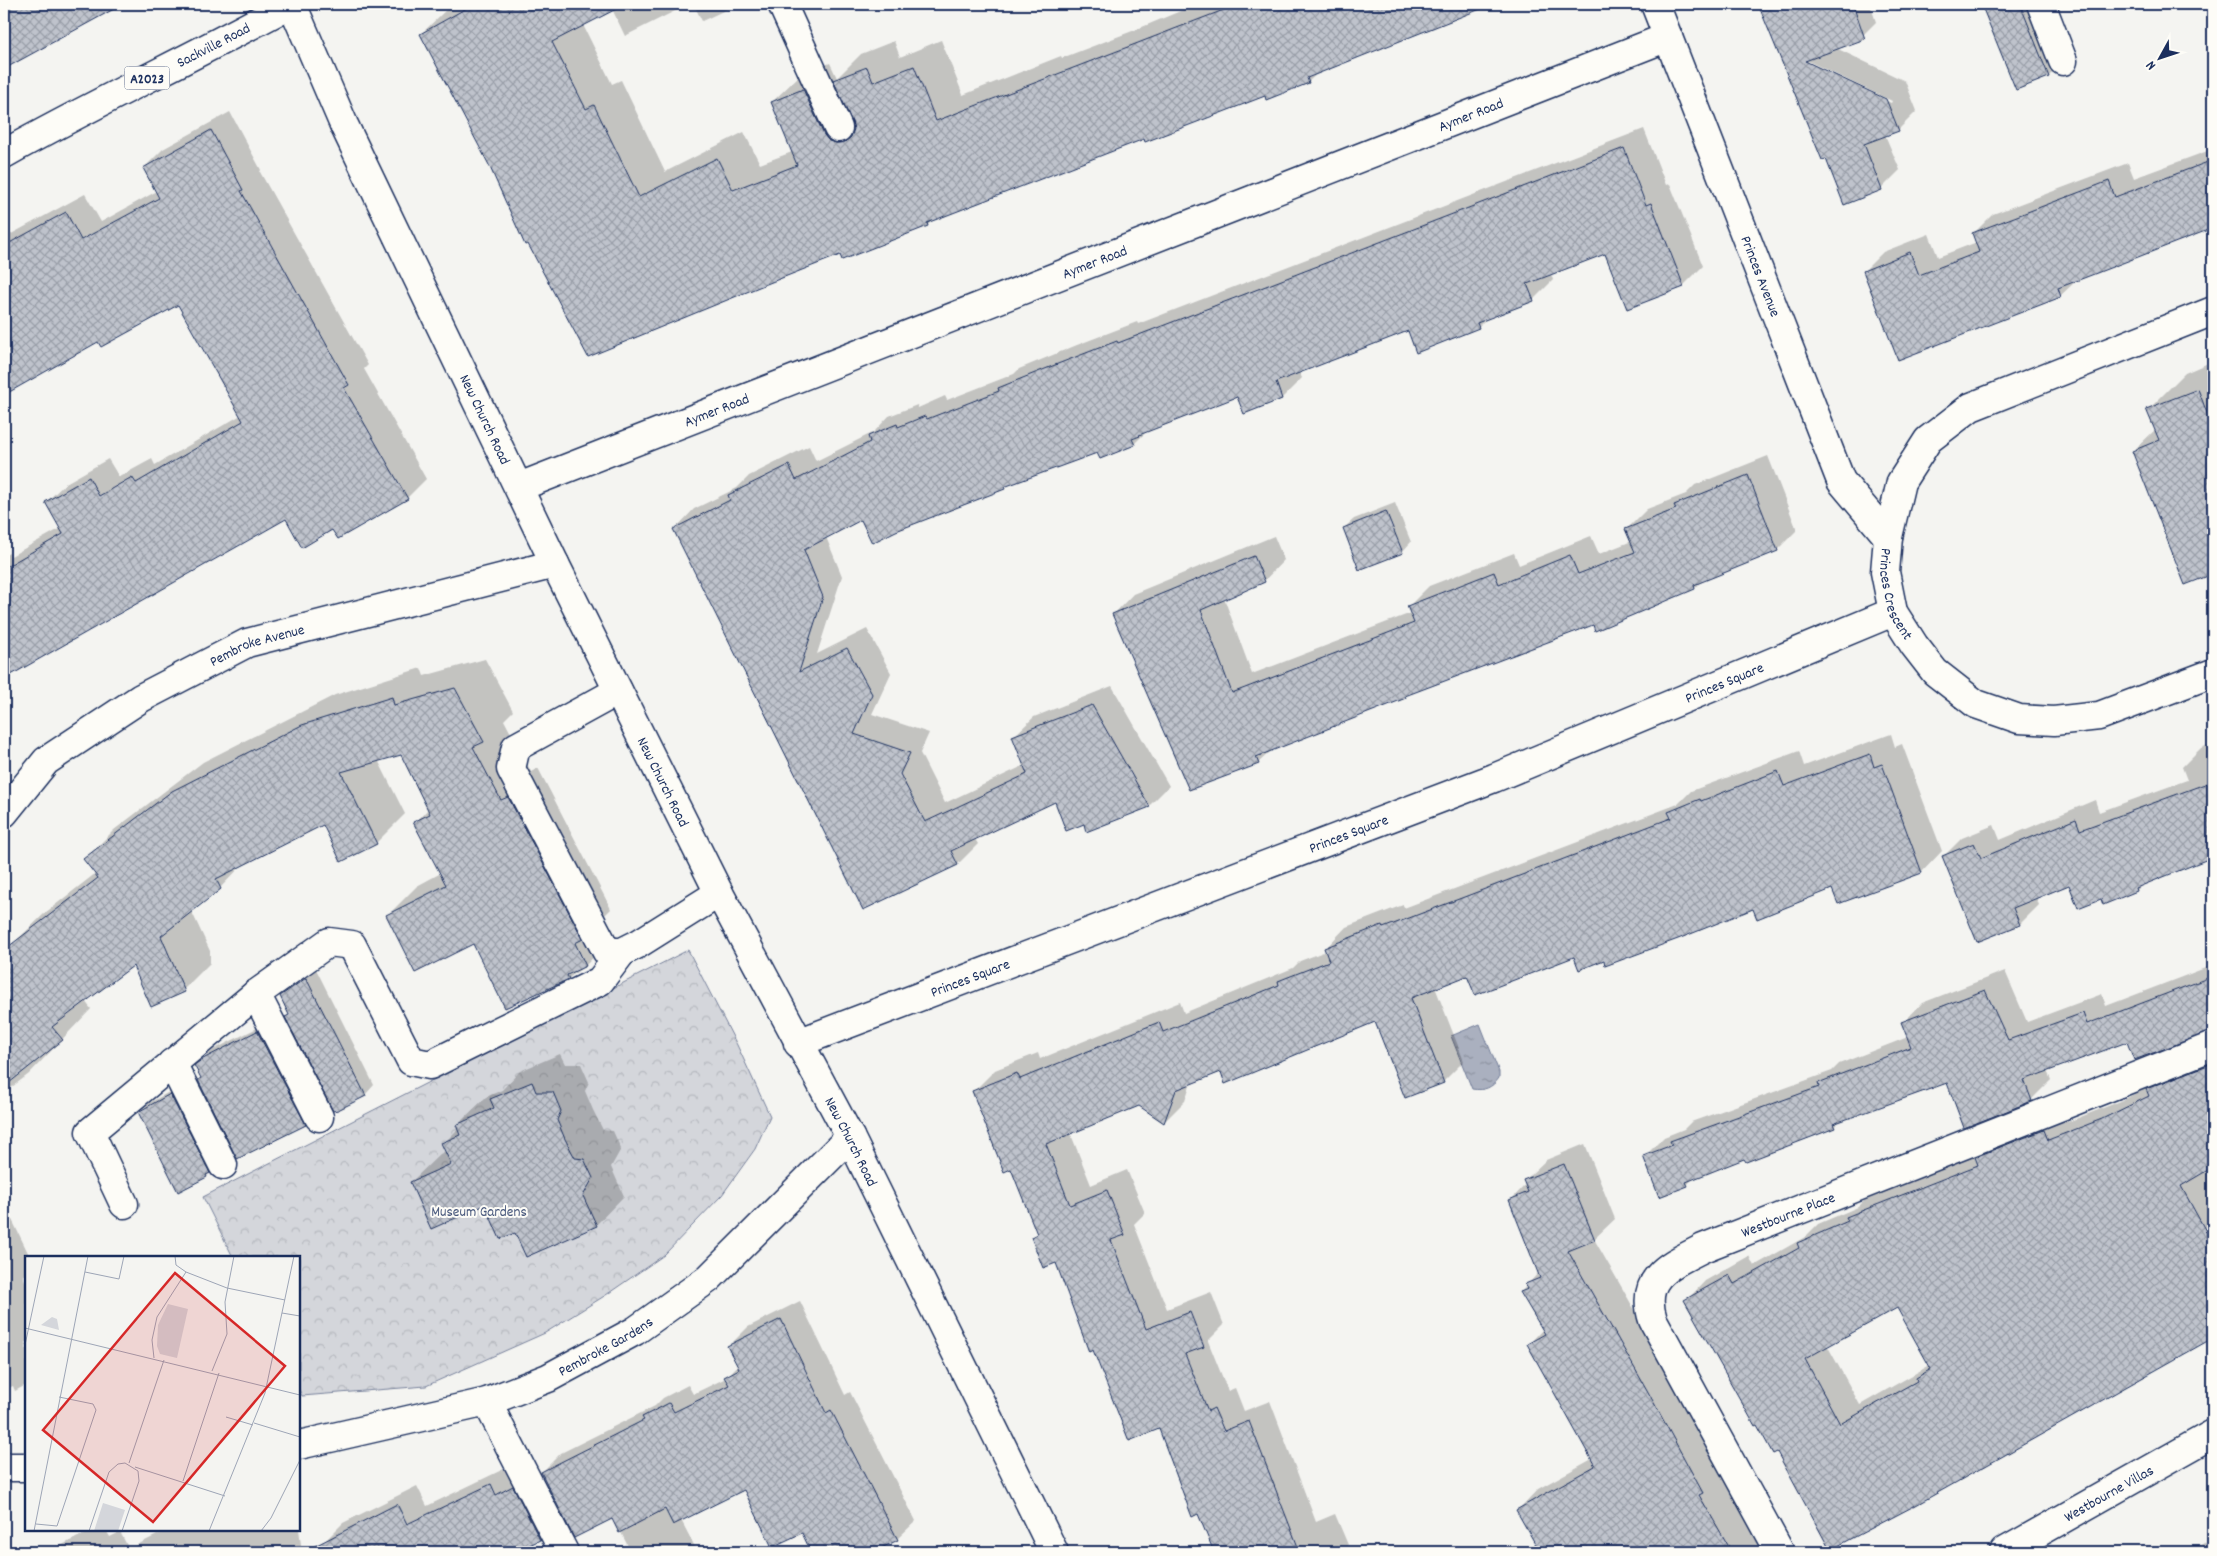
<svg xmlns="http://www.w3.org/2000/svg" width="2217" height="1556" viewBox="0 0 2217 1556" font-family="Dekko,sans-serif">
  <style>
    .forest { fill: url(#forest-crowns); stroke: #78829c }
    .water { fill: url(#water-ripples); stroke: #717c98 }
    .shadow { fill: #0003; fill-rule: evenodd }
    .building { fill: url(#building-cross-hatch); stroke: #1b2f5e; fill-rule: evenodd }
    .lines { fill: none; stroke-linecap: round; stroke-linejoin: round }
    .minor-casing { stroke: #1b2f5e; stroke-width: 31 }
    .major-casing { stroke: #1b2f5e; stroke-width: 31 }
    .minor { stroke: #fdfcf7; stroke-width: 28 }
    .major { stroke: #fdfcf7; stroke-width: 28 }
    .labels { text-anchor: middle; stroke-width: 4; stroke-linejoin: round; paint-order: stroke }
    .shield { fill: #fdfcf7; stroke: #5f6c8c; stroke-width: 1 }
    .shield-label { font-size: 14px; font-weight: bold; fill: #1b2f5e }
    .street-label { font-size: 15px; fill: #1b2f5e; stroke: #fdfcf7 }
    .park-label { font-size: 15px; fill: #49597d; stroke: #fdfcf7 }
    .inset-road { fill: none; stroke: #9da5b6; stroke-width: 1 }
    .view { fill: #d62828; fill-opacity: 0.15; stroke: #d62828; stroke-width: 2.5 }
    .inset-edge { fill: none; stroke: #1b2f5e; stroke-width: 2.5 }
  </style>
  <defs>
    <pattern id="forest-crowns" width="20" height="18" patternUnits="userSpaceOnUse" patternTransform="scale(1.25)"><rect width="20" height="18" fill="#d4d6db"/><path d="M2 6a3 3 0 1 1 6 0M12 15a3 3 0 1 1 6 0" fill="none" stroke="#b5b8be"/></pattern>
    <pattern id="water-ripples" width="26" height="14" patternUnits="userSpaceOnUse" patternTransform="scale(1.25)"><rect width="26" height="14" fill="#aab0bf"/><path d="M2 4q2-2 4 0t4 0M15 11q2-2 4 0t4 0" fill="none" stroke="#8a909e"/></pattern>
    <pattern id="building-cross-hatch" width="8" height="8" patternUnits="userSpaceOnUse" patternTransform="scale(1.25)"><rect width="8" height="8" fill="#bfc3cc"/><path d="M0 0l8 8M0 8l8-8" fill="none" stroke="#9a9fa9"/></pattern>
  </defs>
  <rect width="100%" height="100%" fill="#f4f4f1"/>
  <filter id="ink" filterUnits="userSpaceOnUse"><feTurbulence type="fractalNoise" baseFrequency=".02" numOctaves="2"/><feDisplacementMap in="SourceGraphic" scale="10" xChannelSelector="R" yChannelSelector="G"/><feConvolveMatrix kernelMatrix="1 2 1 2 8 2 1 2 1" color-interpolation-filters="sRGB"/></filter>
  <g filter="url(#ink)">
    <path class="forest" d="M688,950L737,1045L770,1116L755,1149L722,1195L664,1255L606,1295L545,1333L426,1386L302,1396L299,1389V1257H233L203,1197Z"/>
    <path class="water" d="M1480,1024L1499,1072V1078C1492,1088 1484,1091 1472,1089L1451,1036Z"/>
    <path class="shadow" d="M4,4H118L4,68Z
      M455,4H689L625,36L612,9L583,25L612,84L621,80L665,172L744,132L760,164L792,152L772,102L799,76L830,63L837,78L861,54L894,41L900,57L941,40L963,95L1061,56L1062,58L1135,30L1197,4H1487L1319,72L1308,82L1266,94L1145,138L933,219L928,225L843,258L841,253L490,164L421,34L448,8Z
      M689,4H738L702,21L695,7L692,8Z
      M1759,4H1870L1876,22L1858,40L1836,48L1905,81L1917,111L1898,130L1885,135L1900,170L1881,189L1827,157ZM1808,61L1892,101L1891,103L1808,63Z
      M1983,4H2033L2058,67L2049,76L2016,89Z
      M230,112L261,170L260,172L368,365L364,369L426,479L407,498L333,528L286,517L4,677V556L9,553L11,556L61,528L46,502L66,483L108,459L119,477L152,459L155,465L241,415L179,303L99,341L4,394V238L85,194L101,222L157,191L144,168L163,149Z
      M1644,129L1666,185L1670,184L1703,266L1683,286L1606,252L1551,274L1553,280L1533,300L1488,317L1478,327L1408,330L1299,372L1302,378L1282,398L1245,413L1238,395L1148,430L1134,444L1098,451L1007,484L1004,487L861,519L826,537L842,576L817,654L867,629L891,673L872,714L929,733L920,753L945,803L1025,765L1014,736L1034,717L1112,686L1169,786L1149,806L1084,823L1055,801L975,839L978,844L958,864L864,908L675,529L694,509L737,488L749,476L809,446L816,461L874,432L889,416L917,405L918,408L945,396L947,400L1014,374L1019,369L1077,345L1137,322L1138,324Z
      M2213,130V147L2208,135Z
      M2213,149V227L2077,280L2060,296L1864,271L1883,252L1929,234L1938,257L1977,242L1974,233L1993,214L2128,163L2134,178Z
      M2213,361V575L2133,451L2156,429L2148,410L2185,373Z
      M1768,456L1797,530L1777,550L1703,579L1695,588L1593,623L1408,693L1405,697L1272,750L1258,763L1113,615L1133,594L1274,536L1284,560L1264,581L1224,598L1252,674L1411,613L1408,607L1429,586L1514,553L1519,565L1591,536L1599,554L1632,541L1627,529L1647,509L1686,494L1695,485Z
      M1395,503L1411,542L1402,552L1344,528L1354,519Z
      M485,659L513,711L504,720L531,772L538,768L611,909L605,915L615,935L586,965L569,978L506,1007L474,942L388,915L417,886L441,873L415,823L429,808L402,753L378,760L405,814L376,843L323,824L244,863L220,888L191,910L210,951V963L180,993L134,964L85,1001L91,1009L29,1074L4,1093V961L20,948L15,942L45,913L96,873L85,859L114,830L203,762L335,695L421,668L424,676Z
      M1891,734L1895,747L1902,744L1942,851L1922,872L1833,888L1753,907L1604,959L1575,956L1468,974L1435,987L1464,1061L1443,1082L1376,1021L1191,1082L1185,1101L1164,1122L1139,1105L1070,1132L1091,1185L1127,1170L1145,1213L1134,1224L1167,1309L1211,1292L1224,1325L1208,1341L1228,1391L1235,1388L1244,1411L1270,1401L1316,1522L1335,1514L1351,1552H1225L1221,1542L1199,1513L1159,1428L1094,1348L1056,1261L1032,1237L1038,1232L1012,1168L974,1091L995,1070L1038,1053L1040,1059L1180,1002L1184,1013L1293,968L1300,961L1326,951V948L1346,927L1403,905L1404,908L1678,804L1691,791L1799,751L1804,766Z
      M2213,743V856L2143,884L2137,890L2104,904L2101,897L2070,883L2036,897L2039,905L2020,924L1943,857L1962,838L1994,825L2000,840L2095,800L2099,812L2187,780L2182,767L2201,748Z
      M2213,965V1030L2127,1041L2047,1071L2051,1080L2031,1100L1948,1081L1841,1119L1834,1127L1694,1177L1687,1185L1645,1156L1664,1137L1684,1129L1691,1122L1832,1071L1839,1064L1908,1037L1903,1023L1922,1003L2005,971L2027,1022L2102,994L2106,1006Z
      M316,969L374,1085L365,1095L290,1014L281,997Z
      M267,1023L314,1114L305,1124L202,1078L196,1066L213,1050Z
      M2213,1052V1338L2073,1414L1778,1450L1686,1301L1705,1281L1749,1256L1754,1266L1805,1237L1818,1224L1858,1207L1867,1198L2063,1111L2068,1122L2123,1100L2152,1085L2167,1070ZM1898,1306L1930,1365L1860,1405L1827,1345Z
      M560,1054L565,1064H581L589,1082L585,1091L593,1110L603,1130L613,1131L621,1149L611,1167L624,1196L596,1225L515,1231L485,1204L411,1182L440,1154L446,1151L443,1144L459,1128L457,1125L486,1097L502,1090L520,1071Z
      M180,1086L216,1167L207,1176L179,1190L140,1112L149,1103Z
      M1585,1144L1615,1219L1594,1239L1637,1314L1723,1471L1720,1474L1765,1552H1541L1518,1510L1538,1489L1592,1459L1529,1344L1543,1329L1521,1292L1539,1272L1511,1200L1526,1184L1525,1180L1546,1160Z
      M4,1203L30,1257H26V1273L23,1276L26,1283V1385L15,1391L13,1386L4,1390Z
      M800,1301L845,1395L850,1392L916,1521L897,1539L870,1552H812L802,1531L744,1488L681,1520L696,1549L692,1552H631L613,1517L542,1472L561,1453L655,1406L663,1398L688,1385L693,1394L726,1378L738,1365L729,1346L748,1327Z
      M510,1466L559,1520L539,1539L515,1552H329L324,1542L343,1523L417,1486L427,1506Z
      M299,1529L302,1552H48L92,1530H106L110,1537L120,1532L129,1549L167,1530Z
      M2213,1538V1552H2188Z"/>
    <path class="building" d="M4,4H123L4,69Z
      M474,4H626L552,42L586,109L594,105L639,197L717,158L733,190L797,165L771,102L803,89L824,135L829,141L836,143L845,142L851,137L854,129L852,122L833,80L867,67L873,82L914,66L936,121L1239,4H1488V6L1307,78L1309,83L1266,100L1265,96L1145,142L1144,139L927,223L928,226L842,260L840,255L759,287L588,357L528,244L525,245L489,165L420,34Z
      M1758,4H1853L1865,39L1805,61L1886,99L1899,131L1864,144L1882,190L1844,205L1826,159L1822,160Z
      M1981,4H2020L2049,77L2016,90Z
      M211,130L243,190L241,191L349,385L344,388L408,499L338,539L332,530L302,548L286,519L4,679V568L63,534L45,502L89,477L99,496L132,477L136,483L243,421L178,305L101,347L98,342L4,395V246L66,212L81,240L159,198L143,168Z
      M1624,148L1646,205L1651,203L1684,287L1627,309L1605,254L1527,284L1534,301L1477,323L1479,328L1416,353L1408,331L1276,382L1282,399L1244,414L1237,397L1139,435L1140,436L1132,439L1135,445L1100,459L1097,453L1004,487L1005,489L896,531L872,543L861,520L804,550L823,597L799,672L847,648L872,694L854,734L910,753L900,774L925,822L1027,774L1012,736L1092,705L1150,807L1086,832L1084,824L1066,831L1055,802L951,851L958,865L863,910L673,529L730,500L728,495L789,465L796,480L870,442L868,436L897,424L898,427L925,416L927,419L999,391L998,388L1055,365L1117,341L1118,343Z
      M2213,160V228L2058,288L2061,297L1898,360L1863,271L1910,252L1919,275L1979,252L1972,233L2109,181L2115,197Z
      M2198,389L2213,429V574L2185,585L2132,451L2159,440L2146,409Z
      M1748,475L1778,551L1694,585L1695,589L1595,631L1593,625L1405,696L1406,698L1256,757L1259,764L1189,790L1112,614L1254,556L1265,582L1201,610L1232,693L1414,623L1407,606L1494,572L1499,584L1570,555L1578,574L1635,552L1625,529L1676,509L1674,505Z
      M1386,511L1403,553L1359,570L1343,528Z
      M455,688L484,742L473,747L501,800L508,797L583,939L575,943L586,966L567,975L569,979L505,1008L473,944L415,973L386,915L446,885L413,822L430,814L401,755L341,772L377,844L341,862L323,825L216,879L221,889L161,936L185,992L151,1007L133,966L52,1027L63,1040L4,1087V950L98,878L83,859L172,791L302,725L392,697L394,705Z
      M1870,754L1874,767L1882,764L1922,873L1838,904L1832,889L1757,919L1753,909L1678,939L1605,966L1604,960L1579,970L1574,957L1475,995L1467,976L1411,998L1444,1083L1405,1098L1375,1022L1225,1084L1221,1072L1176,1090L1164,1123L1139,1106L1046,1144L1070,1205L1107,1190L1125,1235L1111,1240L1146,1329L1190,1312L1204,1347L1185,1354L1208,1411L1214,1408L1224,1431L1249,1421L1300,1552H1214L1198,1514L1192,1517L1159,1429L1129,1441L1093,1350L1089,1352L1056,1263L1043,1268L1031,1237L1037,1234L1011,1169L1004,1172L972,1091L1017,1073L1020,1079L1159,1022L1163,1032L1279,985L1278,981L1329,961L1324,948L1382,925L1383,928L1671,818L1668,812L1700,799L1701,801L1778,771L1784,786Z
      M2213,781V857L2136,888L2137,891L2103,905L2101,899L2078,908L2069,885L2013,908L2020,925L1977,942L1942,856L1974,843L1981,858L2076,819L2080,830Z
      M2213,976V1031L2134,1060L2127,1042L2024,1080L2032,1101L1964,1128L1947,1083L1833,1124L1835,1128L1746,1162L1744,1159L1686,1182L1688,1186L1659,1197L1643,1156L1672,1145L1670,1141L1819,1087L1818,1083L1911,1047L1901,1022L1985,990L2008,1040L2083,1013L2087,1024Z
      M306,978L366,1096L338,1110L333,1111L285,1017L289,1015L280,996Z
      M257,1031L306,1125L237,1159L198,1080L201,1078L194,1065L203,1059Z
      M2213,1063V1167L2181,1186L2213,1244V1338L1916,1505L1830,1550L1777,1452L1773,1454L1757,1425L1755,1426L1684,1300L1729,1275L1734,1284L1799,1248L1797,1243L1848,1221L1846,1217L1978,1165L1975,1157L2044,1130L2048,1140L2102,1119L2149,1096L2146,1089ZM1897,1308L1931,1369L1916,1378L1917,1381L1840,1424L1805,1359Z
      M532,1082L536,1092H553L561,1111L557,1120L565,1139L575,1158L584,1159L593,1178L583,1196L597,1226L526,1257L515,1233L500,1239L485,1205L431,1229L410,1182L451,1164L441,1143L460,1135L456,1125L494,1108L490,1099Z
      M170,1094L210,1173L206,1175L207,1177L178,1192L138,1112Z
      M1564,1164L1595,1240L1568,1251L1647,1390L1703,1493L1699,1495L1732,1552H1540L1516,1510L1595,1466L1527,1344L1545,1334L1520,1292L1528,1289L1525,1284L1540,1278L1509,1200L1528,1192L1523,1180Z
      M781,1319L826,1413L831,1410L898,1540L873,1552H811L802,1533L772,1547L744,1490L673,1525L665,1509L619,1533L612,1519L574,1538L541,1472L644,1420L642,1417L669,1403L674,1412L729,1385L724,1377L739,1369L727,1346Z
      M491,1484L496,1495L513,1486L540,1540L515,1552H303L397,1504L407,1524Z"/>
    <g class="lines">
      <g class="minor-casing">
        <g id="minor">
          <path d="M782,4L838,128"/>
          <path id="s1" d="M1655,4L1841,481L1888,537"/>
          <path d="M2041,4L2063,61"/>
          <path id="s2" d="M2213,311L1971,407L1928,440L1901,482L1888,537L1885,572L1893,612L1914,645L1935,672L1976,704L2019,719L2054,721L2099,716L2213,673"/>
          <path id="s3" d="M519,487L1668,37"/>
          <path d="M618,691L516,747L511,769L607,952H622L638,944L719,893"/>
          <path id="s4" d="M4,813L46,761L141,698L247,643L555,564"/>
          <path d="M256,994L319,1117"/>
          <path id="s5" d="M798,1043L1494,778L1893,612"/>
          <path d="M172,1063L223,1165"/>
          <path d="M124,1204L90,1132L256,994L329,942L352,945L411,1061L430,1065L600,981L622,952"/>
          <path d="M487,1402L564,1552"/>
          <path id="s6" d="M299,1445L487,1402L548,1378L635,1331L708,1279L850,1137"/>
          <path d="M4,1467H26"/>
          <path id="s7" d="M1780,1552L1653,1320C1639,1277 1670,1265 1703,1248L2213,1046"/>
          <path id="s8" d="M2004,1552L2213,1434"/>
        </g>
      </g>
      <g class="major-casing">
        <g id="major">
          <path id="s9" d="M292,4L344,125L555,564L719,893L850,1137L1054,1552"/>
          <path id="s10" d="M4,154C98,101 196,56 290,4"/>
        </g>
      </g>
      <use href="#minor" class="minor"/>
      <use href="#major" class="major"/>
    </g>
  </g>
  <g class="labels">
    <rect class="shield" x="124.5" y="66.5" width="45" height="23" rx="4"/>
    <g class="shield-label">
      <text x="147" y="83">A2023</text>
    </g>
    <g class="street-label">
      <text dy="5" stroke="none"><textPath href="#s10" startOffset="236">Sackville Road</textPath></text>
      <text dy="5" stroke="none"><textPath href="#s3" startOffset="1022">Aymer Road</textPath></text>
      <text dy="5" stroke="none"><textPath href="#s3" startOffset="618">Aymer Road</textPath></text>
      <text dy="5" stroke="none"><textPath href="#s1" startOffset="292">Princes Avenue</textPath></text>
      <text dy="5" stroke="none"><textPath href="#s3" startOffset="212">Aymer Road</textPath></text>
      <text dy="5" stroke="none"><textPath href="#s9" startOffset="458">New Church Road</textPath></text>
      <text dy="5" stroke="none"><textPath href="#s2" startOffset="480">Princes Crescent</textPath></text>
      <text dy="5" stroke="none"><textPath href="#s4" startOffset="309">Pembroke Avenue</textPath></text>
      <text dy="5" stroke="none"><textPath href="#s5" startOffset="994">Princes Square</textPath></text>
      <text dy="5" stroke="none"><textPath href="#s9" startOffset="862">New Church Road</textPath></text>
      <text dy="5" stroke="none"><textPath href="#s5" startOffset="589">Princes Square</textPath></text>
      <text dy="5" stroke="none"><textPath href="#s5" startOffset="184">Princes Square</textPath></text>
      <text dy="5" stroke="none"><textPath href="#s9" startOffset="1268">New Church Road</textPath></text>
      <text dy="5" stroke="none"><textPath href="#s7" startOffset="455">Westbourne Place</textPath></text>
      <text dy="5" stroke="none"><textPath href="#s6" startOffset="324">Pembroke Gardens</textPath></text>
      <text dy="5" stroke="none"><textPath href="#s8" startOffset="120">Westbourne Villas</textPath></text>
    </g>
    <g class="park-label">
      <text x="479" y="1216">Museum Gardens</text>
    </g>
  </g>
  <g transform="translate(25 1256)">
    <rect width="275" height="275" fill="#f4f4f1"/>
    <path d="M27,61L32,63L34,74L16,69ZM78,247L100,254L93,275H69Z" fill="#d4d6db"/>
    <path d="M143,48L163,53L152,102L135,98L132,90L133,69Z" fill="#d4d6db"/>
    <path class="inset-road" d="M150,0L151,9L161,16L202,32L260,44M60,16L94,23L99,0M257,57L275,60M0,72L275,139M0,89L19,0M129,102L127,84L132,61L161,16M187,115L202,78L200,46L209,0M201,161L228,169M229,167L275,181M104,207L139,104M110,211L200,240M158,225L194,117M11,268L32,270L71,154L68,148L34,141M9,275L63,0M64,275L84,216L93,208L100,207L113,215L114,225L97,275M184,275L240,137L269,0M236,275L246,262L275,204"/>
    <path class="view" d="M150,17L260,110L128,266L18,174Z"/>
    <rect width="275" height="275" class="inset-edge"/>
  </g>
  <rect width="2217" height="1556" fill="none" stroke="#fdfcf7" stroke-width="20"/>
  <rect x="10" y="10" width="2197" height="1536" fill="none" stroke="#1b2f5e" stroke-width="2" filter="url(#ink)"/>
  <g transform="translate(2160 58) rotate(230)" stroke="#fdfcf7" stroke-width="4" paint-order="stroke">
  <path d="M0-4L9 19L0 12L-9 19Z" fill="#1b2f5e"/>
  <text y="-8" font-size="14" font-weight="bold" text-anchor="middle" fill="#1b2f5e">N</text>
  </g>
</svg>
